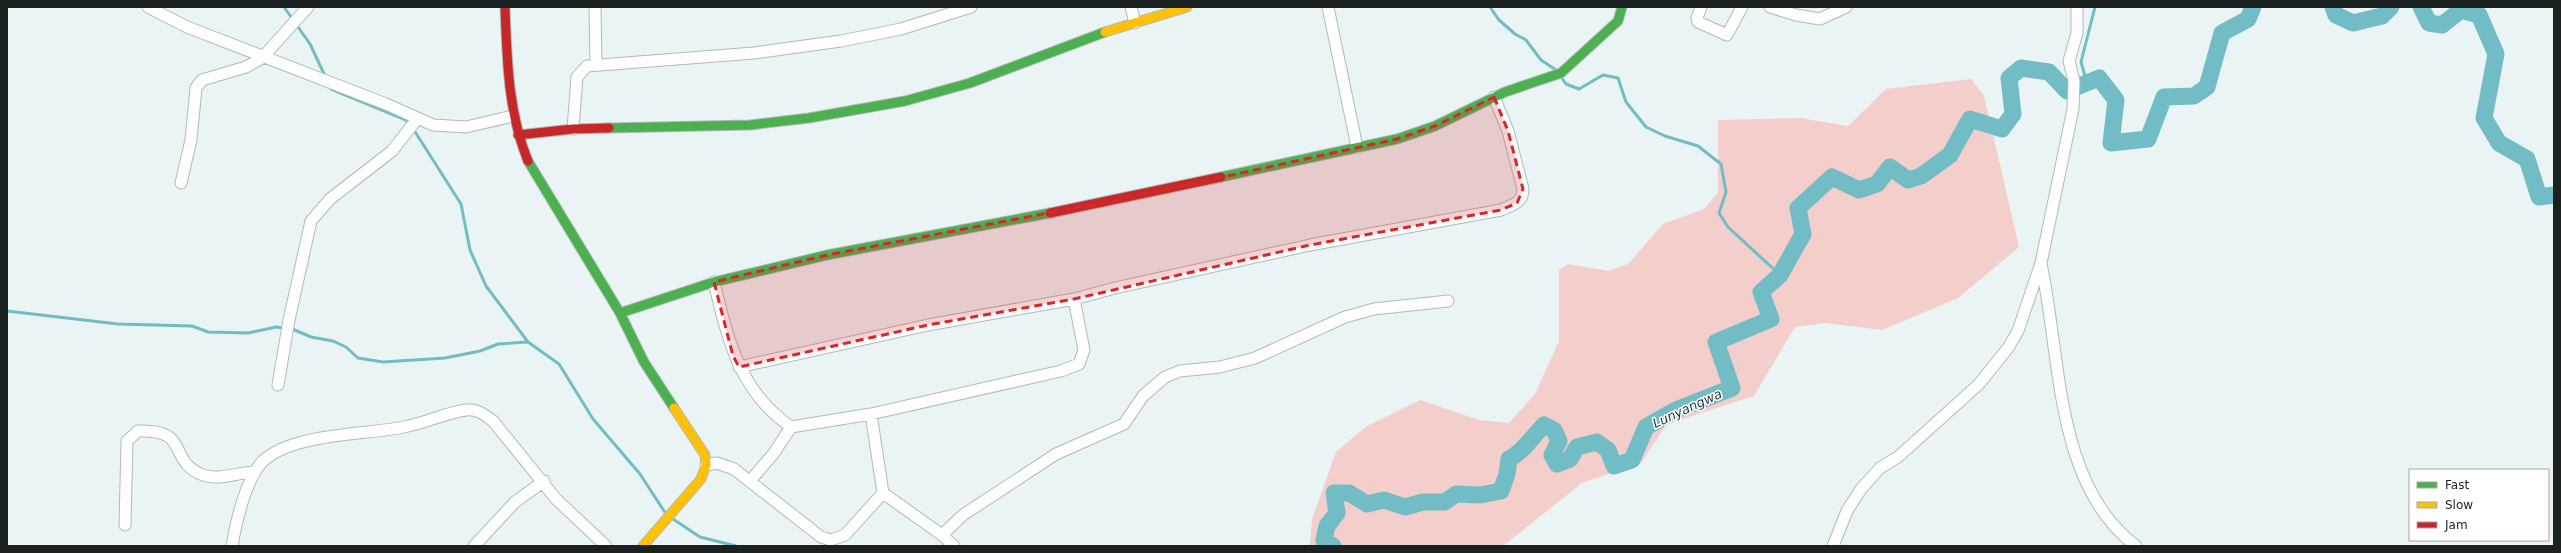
<svg xmlns="http://www.w3.org/2000/svg" width="2561" height="553" viewBox="0 0 2561 553" font-family="'DejaVu Sans',sans-serif">
  <style>
    .green { fill: #f3cecb }
    .lines { fill: none; stroke-linecap: round; stroke-linejoin: round }
    .stream { stroke: #72bdc5; stroke-width: 3 }
    .river { stroke: #72bdc5; stroke-width: 17 }
    .street-casing { stroke: #b2b9ba; stroke-width: 13 }
    .fast-casing { stroke: #b2b9ba; stroke-width: 11 }
    .slow-casing { stroke: #b2b9ba; stroke-width: 11 }
    .jam-casing { stroke: #b2b9ba; stroke-width: 11 }
    .street { stroke: #fcfdfe; stroke-width: 11 }
    .fast { stroke: #4caf50; stroke-width: 9 }
    .slow { stroke: #ffc107; stroke-width: 9 }
    .jam { stroke: #c62828; stroke-width: 9 }
    .marked { fill: #d62828; fill-opacity: 0.2; stroke: #d62828; stroke-width: 3; stroke-dasharray: 8 5; stroke-linejoin: round }
    .labels { text-anchor: middle; stroke-width: 3; stroke-linejoin: round; paint-order: stroke }
    .water-label { font-size: 13px; font-style: italic; fill: #233a3d; stroke: #fff }
  </style>
  <rect width="100%" height="100%" fill="#ebf4f5"/>
  <path class="green" d="M1971,79L1984,96L2019,247L1958,298L1882,330L1825,323L1795,327L1754,396L1667,424L1641,463L1582,483L1503,546H1310L1312,519L1336,452L1367,426L1420,400L1479,420L1509,423L1535,394L1559,341V270L1568,264L1608,271L1628,264L1663,224L1704,209L1718,193V120L1801,118L1848,126L1886,89Z"/>
  <g class="lines">
    <path class="stream" d="M284,7L310,44L326,78
      M1490,7L1499,20L1515,34L1526,40L1541,60L1556,70
      M1561,77L1566,84L1579,89L1603,75L1618,78L1626,102L1646,127L1665,136L1698,146L1721,164L1726,192L1719,213L1728,227L1780,275
      M2087,83L2081,62L2095,7
      M330,86L331,89L406,120L412,127L461,204L470,250L486,286L528,342
      M7,311L118,324L192,326L208,332L248,333L276,327L285,328
      M290,328L311,337L333,341L346,347L358,358L383,362L445,358L480,351L498,344L528,342L559,364L593,419L640,474L666,514
      M673,519L700,537L736,546"/>
    <path class="river" d="M2333,7L2336,15L2353,23L2382,16L2391,7
      M2421,7L2429,23L2442,25L2461,10L2479,15L2496,54L2484,118L2499,143L2527,159L2539,197L2554,195
      M1333,546L1324,540L1327,526L1337,513L1334,493H1349L1367,504L1384,500L1405,507L1423,502H1445L1456,494L1480,495L1501,491L1507,474L1509,459C1524,451 1532,437 1544,425L1554,430L1559,441L1552,455L1557,464L1570,459L1577,447L1597,442L1608,450L1614,466L1632,460L1646,427L1676,410L1732,388L1716,342L1771,319L1761,292L1780,275L1803,234L1798,208L1832,177L1859,190L1877,184L1890,167L1908,180L1921,176L1950,155L1970,119L2002,129L2013,114L2009,78L2021,68L2049,72L2067,91L2099,78L2116,100L2111,143L2148,139L2164,97L2194,96L2207,87L2222,33L2248,19L2253,7"/>
    <g class="street-casing">
      <path id="street" d="M148,7L187,27L386,104L433,125L466,127L513,116
        M595,7L596,64
        M1131,7L1135,23
        M1328,7L1357,147
        M1701,7L1697,18L1698,22L1727,35L1742,7
        M1770,7L1796,15L1820,19L1846,7
        M573,129L577,77L587,66L754,53L841,41L901,29L971,7
        M181,183L191,140L196,88L202,80L246,67L262,58L308,7
        M2041,264C2061,354 2054,485 2136,546
        M714,282C728,340 739,391 791,427L871,414L1061,371L1079,364L1084,350L1074,299
        M739,367L928,325L1074,299L1115,288L1310,245L1501,210C1512,205 1523,203 1523,189L1508,131L1494,97
        M278,385L289,320L311,221L330,199L392,151L417,119
        M706,465L717,463L734,469L821,537L831,540L845,535L883,493L871,414
        M750,481L774,453L791,427
        M883,493L942,535L954,546
        M125,525L127,441L138,431C192,429 166,461 203,475C219,481 238,472 255,472
        M942,535L963,515L1056,454L1124,424L1143,396L1165,377L1180,371L1220,367L1255,358L1345,317L1374,309L1448,301
        M232,546C236,522 246,478 263,461C293,433 365,435 404,427C425,423 445,413 466,410C476,408 485,415 493,421L556,499L606,546
        M474,546L515,502L544,481
        M1833,546L1847,511L1861,489L1880,468L1898,457L1979,384L2008,348L2018,331L2041,263L2073,109L2074,81L2069,61L2077,33V7"/>
    </g>
    <g class="fast-casing">
      <path id="fast" d="M609,128L750,125L809,118L905,101L970,83L1105,32
        M528,161L620,313L644,362L674,408
        M1221,177L1397,139L1435,126L1505,92L1561,73L1618,21L1622,7
        M620,313L714,282L827,255L1050,213"/>
    </g>
    <g class="slow-casing">
      <path id="slow" d="M1105,32L1187,7
        M643,546L701,479L706,465L705,455L674,408"/>
    </g>
    <g class="jam-casing">
      <path id="jam" d="M505,7C507,60 508,112 528,161
        M518,135L573,129L609,128
        M1050,213L1221,177"/>
    </g>
    <use href="#street" class="street"/>
    <use href="#fast" class="fast"/>
    <use href="#slow" class="slow"/>
    <use href="#jam" class="jam"/>
  </g>
  <path class="marked" d="M1494,97L1508,131L1523,189L1517,203L1501,210L1310,245L1074,299L928,325L739,367L733,356L714,282L827,255L1117,200L1397,139L1435,126Z"/>
  <g class="labels">
    <g class="water-label">
      <text transform="translate(1687 408) rotate(-25)" y="5">Lunyangwa</text>
    </g>
  </g>
  <rect width="2561" height="553" fill="none" stroke="#1b2121" stroke-width="16"/>
  <rect x="2409" y="469" width="140" height="72" fill="#ffffff" stroke="#a4a6a6"/>
  <rect x="2417" y="482" width="20" height="6" fill="#4caf50" stroke="#a4a6a6"/>
  <text x="2445" y="489" font-size="12" fill="#1b2121">Fast</text>
  <rect x="2417" y="502" width="20" height="6" fill="#ffc107" stroke="#a4a6a6"/>
  <text x="2445" y="509" font-size="12" fill="#1b2121">Slow</text>
  <rect x="2417" y="522" width="20" height="6" fill="#c62828" stroke="#a4a6a6"/>
  <text x="2445" y="529" font-size="12" fill="#1b2121">Jam</text>
</svg>
